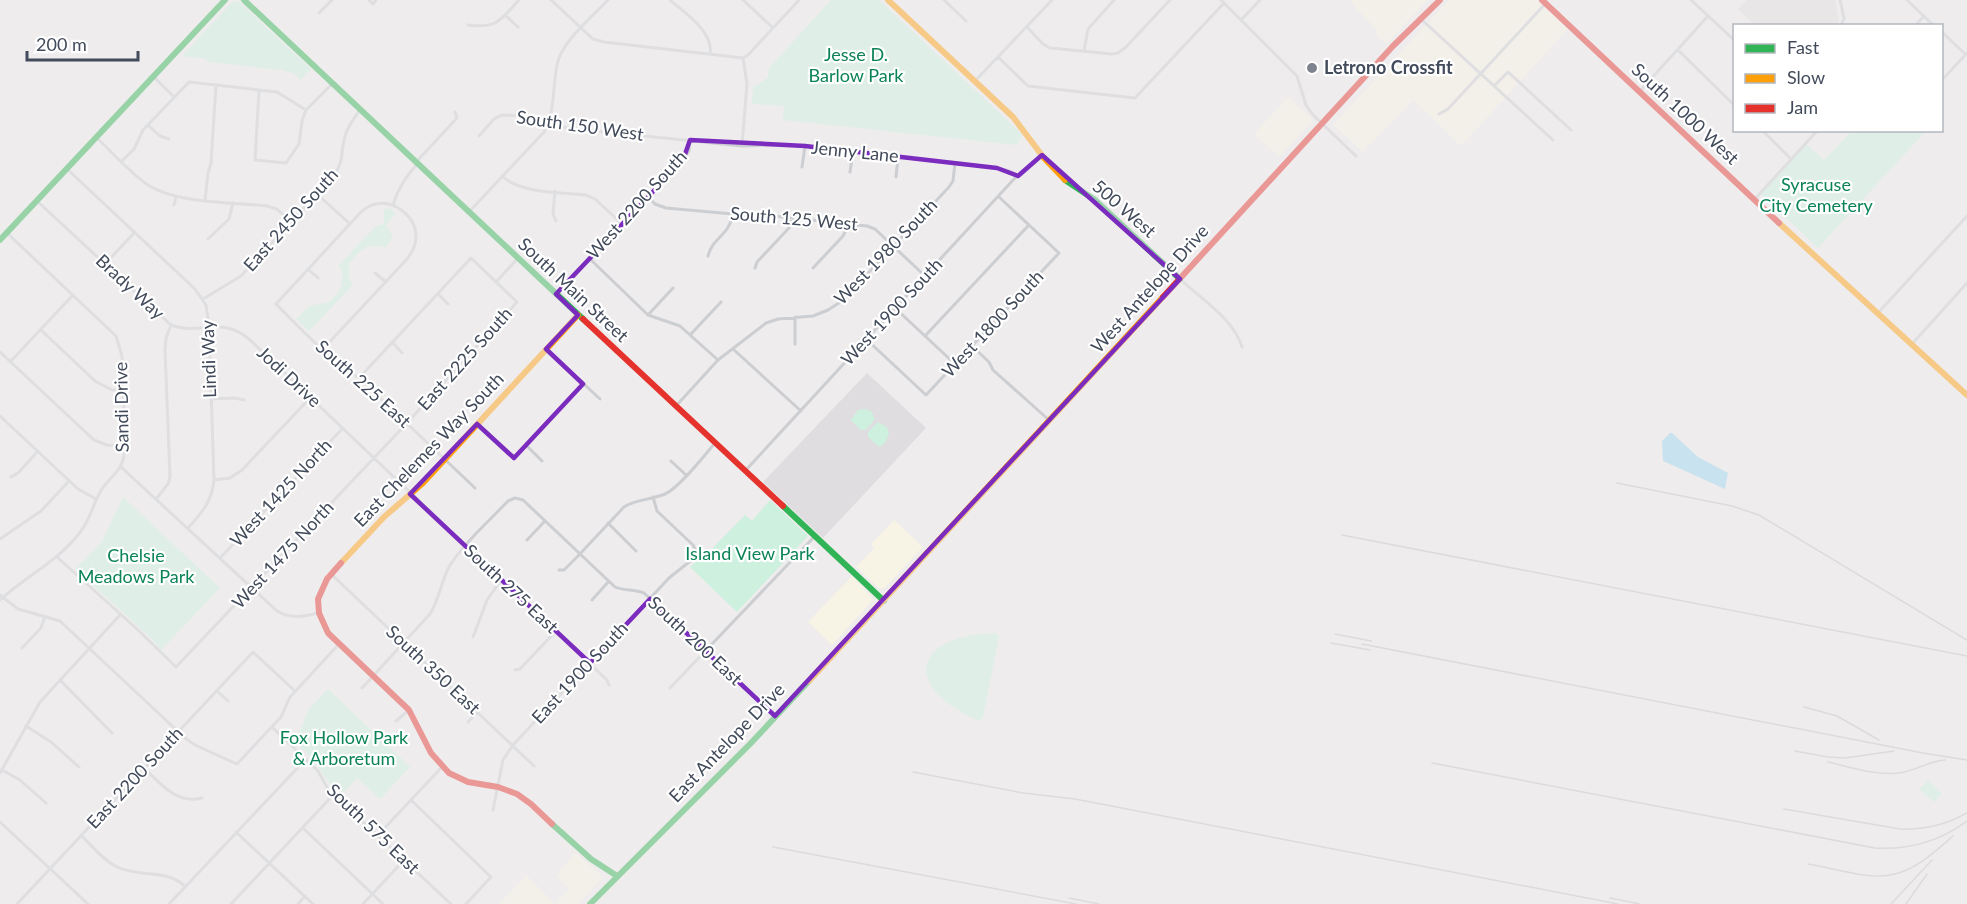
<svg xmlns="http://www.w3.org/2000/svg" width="1967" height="904" viewBox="0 0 1967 904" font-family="Lato,sans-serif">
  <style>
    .commercial { fill: #f7f3e5 }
    .education { fill: #dfdddf }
    .green { fill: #cdf0df }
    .water { fill: #9cd5f3 }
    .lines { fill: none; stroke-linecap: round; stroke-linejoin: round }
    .street { stroke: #ccced2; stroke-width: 3 }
    .fast { stroke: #30b455; stroke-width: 6 }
    .slow { stroke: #ff9f0a; stroke-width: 6 }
    .jam { stroke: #e5322d; stroke-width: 6 }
    .rail { stroke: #c4c6c9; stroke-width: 1.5 }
    .marked { fill: none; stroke: #7b2cbf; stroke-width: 4.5; stroke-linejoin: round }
    .poi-dot { fill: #7e838e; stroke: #fff; stroke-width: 2 }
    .labels { text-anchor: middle; stroke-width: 4.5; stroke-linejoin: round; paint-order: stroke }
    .park-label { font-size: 18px; fill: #0b8357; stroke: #fff }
    .poi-label { font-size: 18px; font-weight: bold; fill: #424b5b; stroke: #fff; text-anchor: start }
    .street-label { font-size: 18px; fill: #424b5b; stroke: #fff }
  </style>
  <rect width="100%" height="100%" fill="#eeecec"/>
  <path class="commercial" d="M1350,0H1428L1386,44L1377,35L1376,29L1355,7Z
    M1449,0H1536L1568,29L1461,146L1413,100L1363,152L1333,125Z
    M1288,97L1313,120L1279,157L1254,134Z
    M894,520L923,547L885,588L880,589L856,567L874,548L871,544Z
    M852,576L871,596L873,600L832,645L808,622Z
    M576,853L600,874L601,879L578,904H499L526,875L555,904L569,888L556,875Z"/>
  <path class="education" d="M1747,0H1835L1839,21L1836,25H1755L1738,9Z
    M867,373L926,428L823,538L763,482Z"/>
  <path class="green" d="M831,0H879L1022,134L1017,145L783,120L784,106L752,104L753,87L768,78L769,68Z
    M238,1L311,69L301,80L295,74L282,70L208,62L206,59L182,56L232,2Z
    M1924,130L1925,132L1818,248L1760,193L1806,144L1824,160L1852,131Z
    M388,208L396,213L386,225L393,236L386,247C379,247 371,245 366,248C351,255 343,271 353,285L309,331L296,319L309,306L329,302L340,290L343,273L339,265L376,226L384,224V209Z
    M865,409L871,411L875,419L866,430H861L851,420L858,410Z
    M878,422L887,427L889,433L885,443L879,447L868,437V432Z
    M123,497L220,588L161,650L151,638L75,569L103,540Z
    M770,500L808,536L737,612L690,567L698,560L701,554L708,553L745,515L752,521Z
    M995,633L999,636L983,717L979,721C903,688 910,636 995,633Z
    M328,689L410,767L380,799L357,778L342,794L345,798L331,785L309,755L284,733L292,738L302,728L308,710Z
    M1928,780L1942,794L1934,802L1919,789Z"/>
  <path class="water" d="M1670,433H1672L1698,457L1728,473L1725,489L1663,461L1662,441Z"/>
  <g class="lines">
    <path class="street" d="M369,0L373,4L376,0
      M551,0L593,39L604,42L743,58
      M670,0C685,13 714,32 710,54
      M743,0L773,28
      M944,0L966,21
      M1221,0L1297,76L1306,105L1312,114L1356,156
      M1691,0L1734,40
      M1840,0L1844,18L1841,26
      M1907,0L1934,26
      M319,13L332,0
      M505,15L518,27
      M1421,19L1553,140
      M1241,20L1260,0
      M468,25C498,29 500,20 519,0
      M1915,26L1924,16
      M1027,27L1043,44L1050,48L1112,54L1118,53L1126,47L1170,0
      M1942,32L1965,54
      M1678,50L1734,105
      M1084,51L1088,29L1114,0
      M998,57L1028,86L1135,98L1224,3
      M743,58L748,55L799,0
      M154,77L174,97
      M1942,80L1967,53
      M975,81L1052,0
      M1494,86L1508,72L1571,130
      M259,90L255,160L286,163L299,144L302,121L306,110L332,84
      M1640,91L1708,16
      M1439,114L1448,109L1546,3
      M148,125L160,136L169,139
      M1762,130L1791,159
      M479,136L494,119L502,115L530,116L567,128L742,146L769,145L805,146L997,168L1010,171L1018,176
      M96,137C111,151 131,174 148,185C178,204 231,202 267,206L277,209L291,222
      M742,145L747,84L743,58
      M122,161L134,149L143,130L189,82L277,92L306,110
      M417,161L457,118L455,112
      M802,167L805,146
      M67,169L195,289L206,305L209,327L214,480C212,501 202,513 188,528
      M850,172L853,152
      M502,176C521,194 561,192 586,195L595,199L622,224
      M896,177L898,157
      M555,191L553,214L556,221
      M317,194L349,223
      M648,197L655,204L666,208L733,214L747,213L867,226L875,229L925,276
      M205,200L208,173L211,163L216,85
      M1754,200L1818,130
      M37,201L171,325C200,336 220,315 249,339L607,680L609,685
      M174,205L176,197
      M393,205C398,188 406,177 417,164
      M469,212L544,132C556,109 552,89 557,65C561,42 592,17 608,0
      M208,239L229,219L233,203
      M708,256C712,238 729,236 733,214
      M590,259L648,315L680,326L718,360
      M105,264L134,233
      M755,268L757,262L789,228L791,217
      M813,268L843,236L845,232V223
      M308,269L318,278
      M375,273L386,282
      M1180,279C1200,298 1234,319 1242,347
      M496,282L518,258
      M438,294L448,304
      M557,294L683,160L689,151L690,140
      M203,299L241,276L333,177C345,160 340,153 345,136C348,126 354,118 360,110
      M895,308L955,364
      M1877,314L1967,216
      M648,315L673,288
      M795,317V344
      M41,330L95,381L112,390H121
      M690,335L721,302
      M925,336L1028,226
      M866,339L926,395L1059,253L999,197
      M392,342L402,353
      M1912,344L1967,283
      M972,346L989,362L993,370L1050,421
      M323,349L407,259C412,252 416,246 416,237C416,216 393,198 372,205C368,207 363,210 360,213L276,304C302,330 328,358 359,378L475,488
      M546,349L600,399
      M733,349L801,411
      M0,352L94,440L107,445L125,446
      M11,361L73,295
      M211,399L235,398L244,400
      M676,406L718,360L766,323L778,319L813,316L828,310L842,301L949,187L953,181L955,163
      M0,416L78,489L96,499
      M477,424L510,454L515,456L583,384
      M526,445L542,461
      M671,461L686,475
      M121,467L277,611C291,619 303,617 318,613
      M745,471L1014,179L1042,155
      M11,477L18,473L38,451
      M214,480L230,478L242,470L310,398
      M157,498L168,484L170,477L165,350L166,338L171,325
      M608,523L636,551
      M0,539L41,511L69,481
      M527,540L545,521
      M57,557L137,629L176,667L407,423L517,302L471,258L359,378
      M220,558L343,428
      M559,570H564L577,557L624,507C636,499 651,500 665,494C679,488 704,456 715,443
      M331,574L534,766
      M0,595L18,609L60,621L185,738L195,745L237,764L281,717L290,697L339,644
      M0,600C27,575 58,562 81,531C91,518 93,503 102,489C114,472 124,471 125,446L122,356L116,336L7,233
      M592,600L609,581
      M473,637L487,600L501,580
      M22,648L41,628L45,616
      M515,670L520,669L556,631
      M60,680L112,733
      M362,688L430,614C439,600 441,582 449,567C462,545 490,520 508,501L515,498L523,500L615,587C624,591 634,589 644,593L775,716
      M670,688L815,536
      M217,691L228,701
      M396,721L409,710
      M468,722L478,711
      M26,726L51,742L79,767
      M272,727L318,771L328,789L451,904
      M144,768C160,783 177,805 202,798
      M2,770L20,780L46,803
      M0,773L40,702L121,614
      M411,800L491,877L466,904
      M493,810L503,760L513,745L669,578L694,558L697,553L693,545L657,511L653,497
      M0,822L88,904
      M303,828L383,904
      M236,832L313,904
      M81,835C92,846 103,860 117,867C140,878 164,868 185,886
      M378,835L442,767
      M17,904L253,652L295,691
      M169,904L306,759
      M231,904L334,794
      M298,904L305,896
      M363,904L404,860"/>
    <path class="fast" d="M244,0L583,319
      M1065,180L1095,200L1180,279
      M0,240L225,0
      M783,506L884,601
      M552,824L591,859L617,876
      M590,904L750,744L809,681"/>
    <path class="slow" d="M888,0L1013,117L1044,158L1065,180
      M1779,223L1967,395
      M341,563L384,517L423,483L578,315
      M809,681L1163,297"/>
    <path class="jam" d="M1542,0L1779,223
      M1163,297L1393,46L1440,0
      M583,319L783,506
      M341,563L327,579L318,599L319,613L328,633L409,710L431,753L449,773L468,782L498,787L517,794L531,804L552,824"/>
    <path class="rail" d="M1617,483L1732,506L1759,515L1967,640
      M1342,535L1967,656
      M1335,634L1371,641
      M1331,643L1370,650
      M1362,644L1923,753L1967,760
      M1804,707L1837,716L1879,740
      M1795,751L1828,757L1845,758L1894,751
      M1828,762C1850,767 1877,776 1899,773C1915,771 1929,761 1945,760
      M1432,763L1875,848C1909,850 1940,841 1967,821
      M913,772L1023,793L1075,799L1618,904
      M1784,809L1900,829C1923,830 1946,825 1967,813
      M773,847L1076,904
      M1808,864C1834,868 1870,881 1895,874C1917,869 1937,850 1953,836
      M1069,898L1099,904
      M1610,898L1640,904
      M1891,904L1932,860
      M1906,904L1927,874"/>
  </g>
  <path d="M0 0H1967V904H0ZM690,140L805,146L997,168L1018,176L1042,155L1180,279L775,716L650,599L590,663L410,494L477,424L514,458L583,384L546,349L578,315L556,294L683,160Z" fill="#eeecec" fill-opacity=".55" fill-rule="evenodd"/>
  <path class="marked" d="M690,140L805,146L997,168L1018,176L1042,155L1180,279L775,716L650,599L590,663L410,494L477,424L514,458L583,384L546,349L578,315L556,294L683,160Z"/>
  <circle class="poi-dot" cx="1312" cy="68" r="6"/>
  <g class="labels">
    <g class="park-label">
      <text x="856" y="61">Jesse D.<tspan x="856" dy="21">Barlow Park</tspan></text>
      <text x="1816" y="191">Syracuse<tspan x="1816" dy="21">City Cemetery</tspan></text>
      <text x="750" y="560">Island View Park</text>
      <text x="136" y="562">Chelsie<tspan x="136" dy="21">Meadows Park</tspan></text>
      <text x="344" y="744">Fox Hollow Park<tspan x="344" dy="21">&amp; Arboretum</tspan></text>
    </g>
    <g class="poi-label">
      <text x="1324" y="74">Letrono Crossfit</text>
    </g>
    <g class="street-label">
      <text transform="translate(1685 114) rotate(43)" y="6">South 1000 West</text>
      <text transform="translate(580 126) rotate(8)" y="6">South 150 West</text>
      <text transform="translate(855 152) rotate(6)" y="6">Jenny Lane</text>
      <text transform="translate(637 205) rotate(-48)" y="6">West 2200 South</text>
      <text transform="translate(1124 209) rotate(41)" y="6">500 West</text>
      <text transform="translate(794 219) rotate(5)" y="6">South 125 West</text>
      <text transform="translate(291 220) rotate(-48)" y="6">East 2450 South</text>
      <text transform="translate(886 252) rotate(-46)" y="6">West 1980 South</text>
      <text transform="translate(130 287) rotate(43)" y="6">Brady Way</text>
      <text transform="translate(1150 289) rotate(-48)" y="6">West Antelope Drive</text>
      <text transform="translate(573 290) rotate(43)" y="6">South Main Street</text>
      <text transform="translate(892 312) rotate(-47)" y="6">West 1900 South</text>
      <text transform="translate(993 324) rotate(-47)" y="6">West 1800 South</text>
      <text transform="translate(209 359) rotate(-92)" y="6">Lindi Way</text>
      <text transform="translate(465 359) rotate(-48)" y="6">East 2225 South</text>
      <text transform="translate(289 377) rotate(43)" y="6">Jodi Drive</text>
      <text transform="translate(363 384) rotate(42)" y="6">South 225 East</text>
      <text transform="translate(122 407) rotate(-91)" y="6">Sandi Drive</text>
      <text transform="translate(429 450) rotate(-46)" y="6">East Chelemes Way South</text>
      <text transform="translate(281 493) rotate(-47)" y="6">West 1425 North</text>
      <text transform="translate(283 555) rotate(-47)" y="6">West 1475 North</text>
      <text transform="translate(511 589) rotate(43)" y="6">South 275 East</text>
      <text transform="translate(695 641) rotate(43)" y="6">South 200 East</text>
      <text transform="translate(433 670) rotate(43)" y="6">South 350 East</text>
      <text transform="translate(580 673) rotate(-47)" y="6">East 1900 South</text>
      <text transform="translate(727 743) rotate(-46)" y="6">East Antelope Drive</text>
      <text transform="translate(135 778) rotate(-47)" y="6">East 2200 South</text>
      <text transform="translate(373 829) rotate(44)" y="6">South 575 East</text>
    </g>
  </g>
  <rect x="1733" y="24" width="210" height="108" fill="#ffffff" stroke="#b3b7bd" stroke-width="1.5"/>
  <rect x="1745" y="44" width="30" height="9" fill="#30b455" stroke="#b3b7bd" stroke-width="1.5"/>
  <text x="1787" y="54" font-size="18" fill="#424b5b">Fast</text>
  <rect x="1745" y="74" width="30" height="9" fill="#ff9f0a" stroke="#b3b7bd" stroke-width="1.5"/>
  <text x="1787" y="84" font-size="18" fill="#424b5b">Slow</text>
  <rect x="1745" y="104" width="30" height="9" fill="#e5322d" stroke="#b3b7bd" stroke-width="1.5"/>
  <text x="1787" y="114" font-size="18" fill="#424b5b">Jam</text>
  <path d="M27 51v9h111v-9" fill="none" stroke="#424b5b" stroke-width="3"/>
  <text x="36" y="51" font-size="18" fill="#424b5b" stroke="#ffffff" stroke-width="4.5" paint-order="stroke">200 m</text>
</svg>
